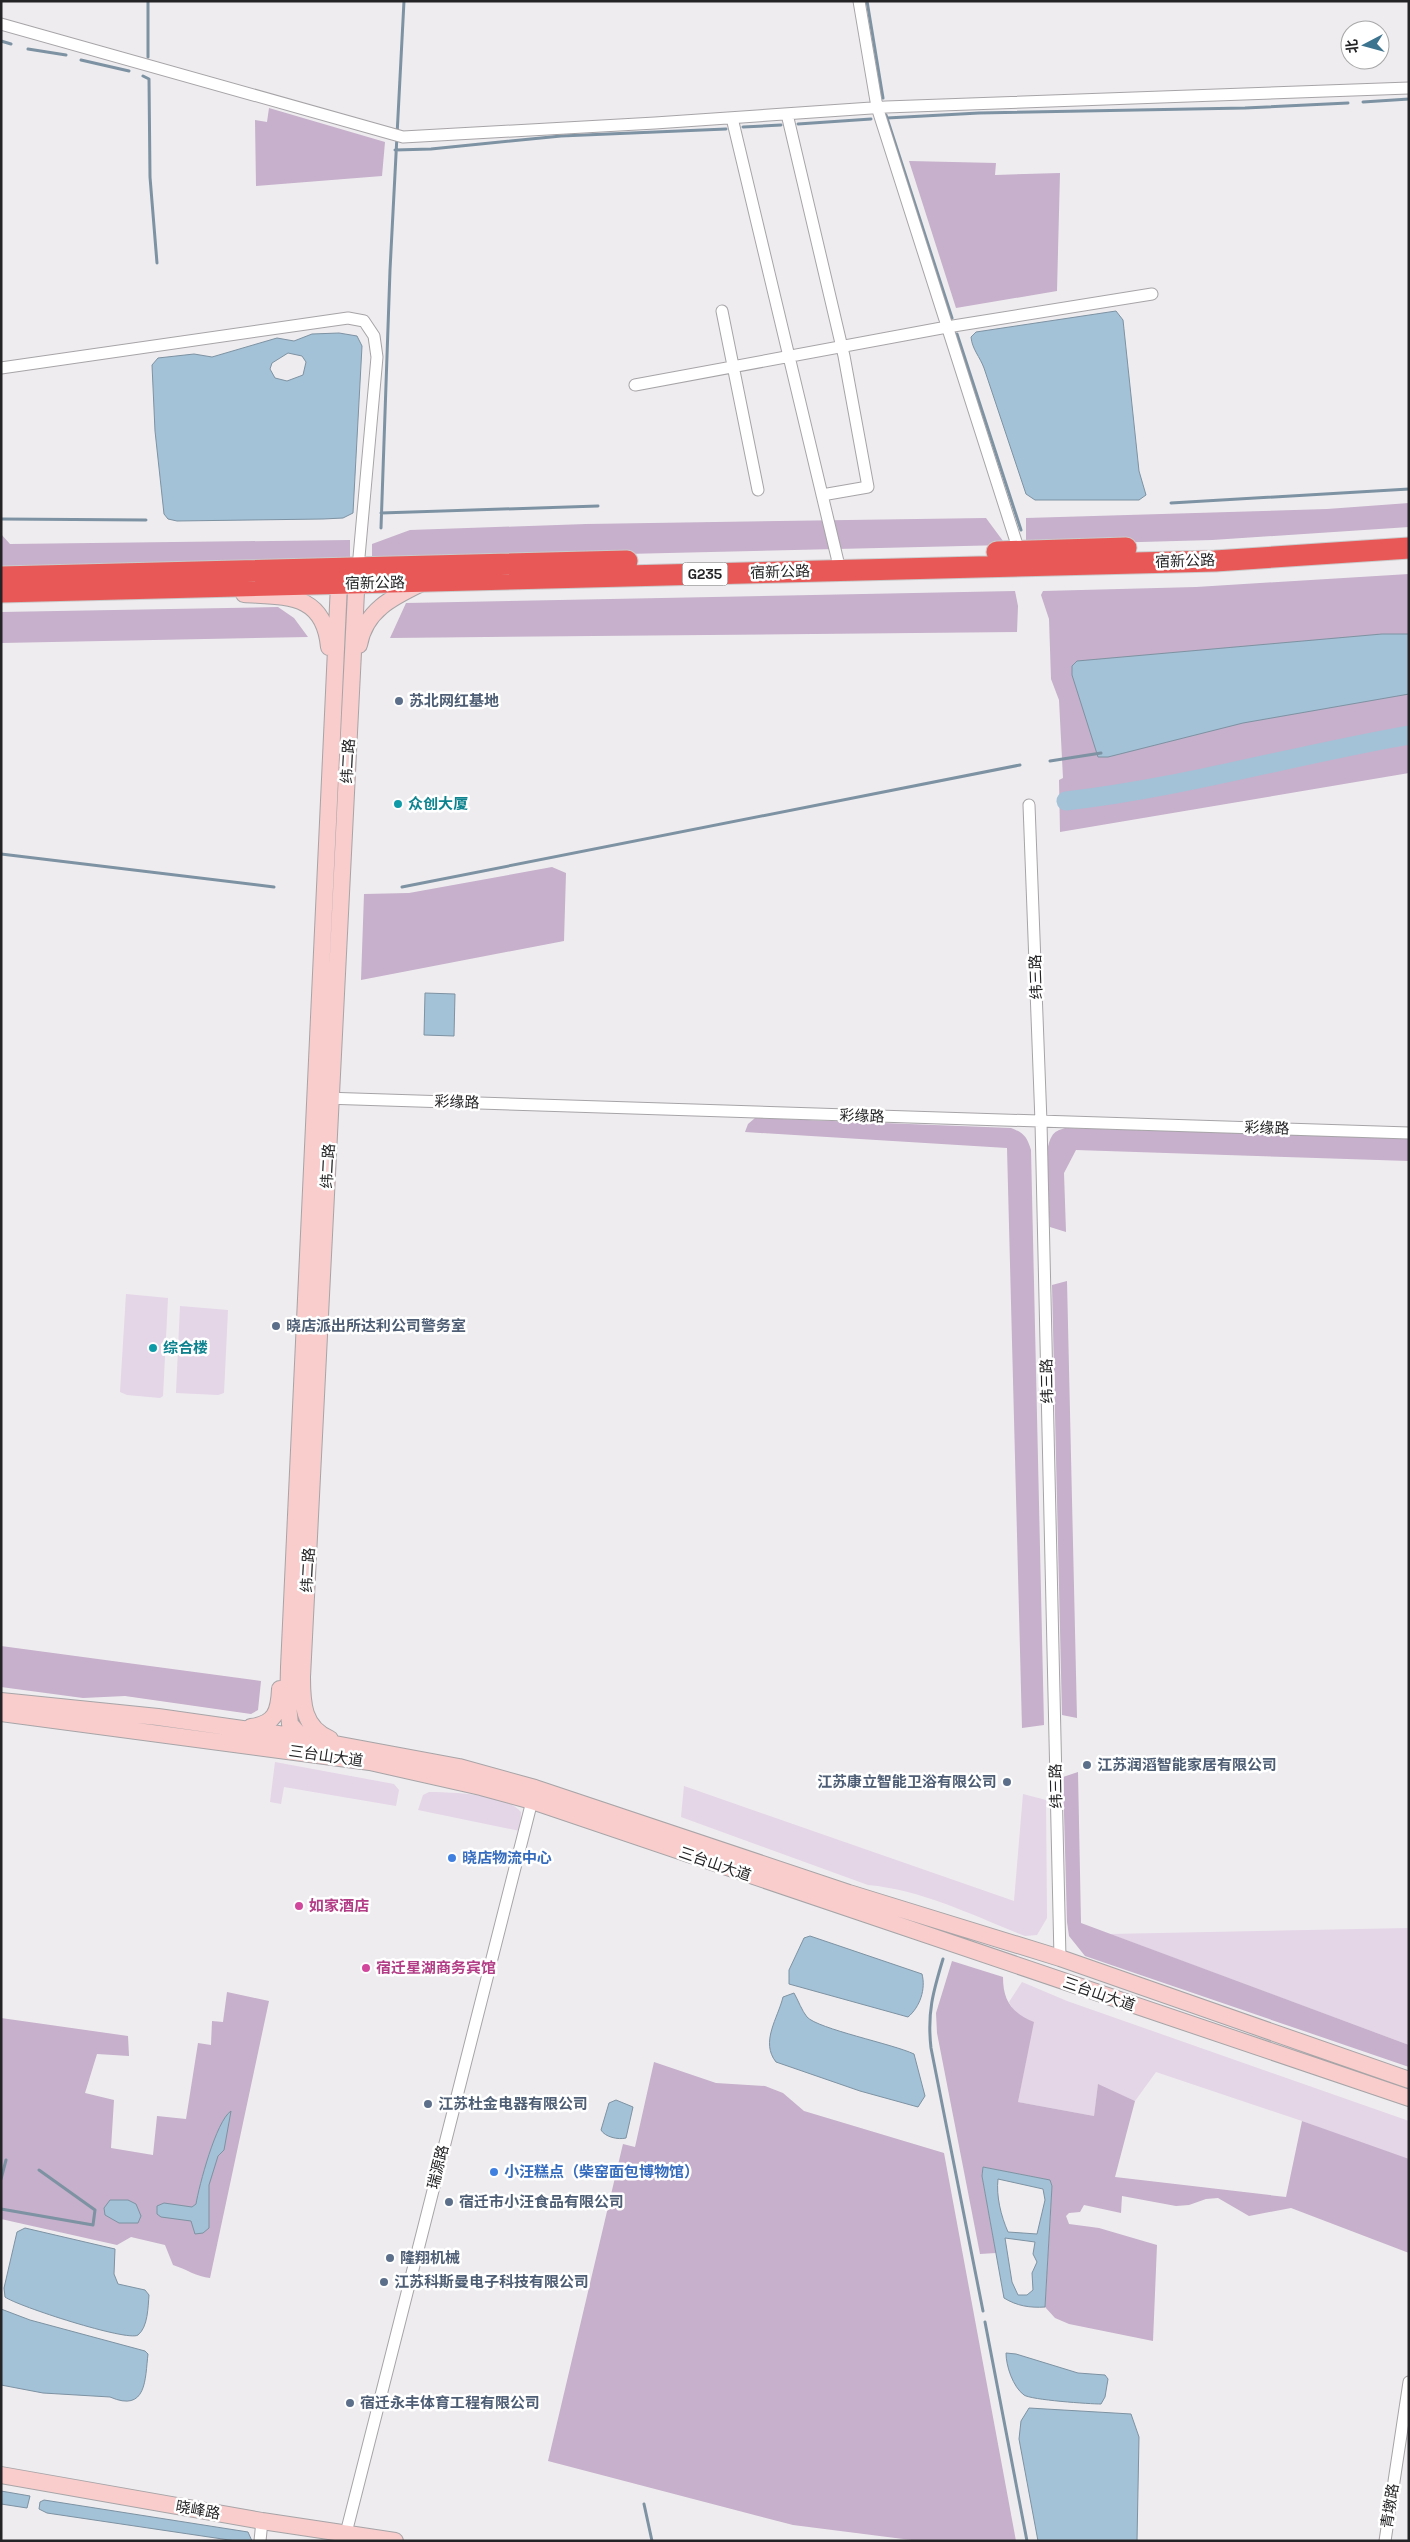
<svg xmlns="http://www.w3.org/2000/svg" width="1410" height="2542" viewBox="0 0 1410 2542" font-family="'Space Grotesk','Noto Sans SC',sans-serif">
  <style>
    .green { fill: #e4d5e7 }
    .forest { fill: #c6b0cb }
    .water { fill: #a3c2d7; stroke: #7d92a2; fill-rule: evenodd }
    .lines { fill: none; stroke-linecap: round; stroke-linejoin: round }
    .stream { stroke: #7d92a2; stroke-width: 3 }
    .river { stroke: #a3c2d7; stroke-width: 19 }
    .street-casing { stroke: #a7a4a7; stroke-width: 13 }
    .secondary-casing { stroke: #a7a4a7; stroke-width: 18 }
    .highway-casing { stroke: #cacacb; stroke-width: 23 }
    .street { stroke: #fff; stroke-width: 11 }
    .secondary { stroke: #f8cdcc; stroke-width: 16 }
    .highway { stroke: #e75856; stroke-width: 21 }
    .service-dot { fill: #5c6f8a; stroke: #fff; stroke-width: 2 }
    .culture-dot { fill: #0f9aa8; stroke: #fff; stroke-width: 2 }
    .shop-dot { fill: #3f7fe0; stroke: #fff; stroke-width: 2 }
    .hotel-dot { fill: #d1479c; stroke: #fff; stroke-width: 2 }
    .labels { text-anchor: middle; stroke-width: 5; stroke-linejoin: round; paint-order: stroke }
    .shield { fill: #fff; stroke: #666566; stroke-width: 1 }
    .shield-label { font-size: 14px; font-weight: bold; fill: #242325 }
    .street-label { font-size: 15px; fill: #242325; stroke: #fff }
    .service-label { font-size: 15px; font-weight: bold; fill: #4e5e75; stroke: #fff; text-anchor: start }
    .culture-label { font-size: 15px; font-weight: bold; fill: #0d838f; stroke: #fff; text-anchor: start }
    .shop-label { font-size: 15px; font-weight: bold; fill: #366cbe; stroke: #fff; text-anchor: start }
    .hotel-label { font-size: 15px; font-weight: bold; fill: #b23c85; stroke: #fff; text-anchor: start }
  </style>
  <rect width="100%" height="100%" fill="#eeecef"/>
  <path class="green" d="M126,1294L168,1298L163,1396L160,1398L127,1395L120,1392Z
    M180,1306L228,1310L224,1393L218,1395L176,1393Z
    M275,1762L394,1784L399,1790L396,1806L284,1787L281,1804L270,1802Z
    M684,1786L1014,1901L1023,1794L1046,1800L1047,1918L1037,1935L1025,1936C974,1916 923,1890 868,1885L681,1817Z
    M429,1792C452,1792 506,1794 521,1812L520,1831L418,1810L423,1795Z
    M1409,1928V2045L1110,1934Z
    M1022,1982L1067,2001L1409,2121V2161L1302,2121L1156,2072L1135,2101L1098,2085L1094,2116L1018,2102L1033,2022L1016,2015L1009,2002Z"/>
  <path class="forest" d="M269,108L385,142L382,176L256,186L255,120L267,122Z
    M909,161L996,163L995,175L1060,173L1057,291L956,308Z
    M1409,503V527L1212,540L1033,545L1026,541V518L1327,509Z
    M986,518L1006,545L372,560V544L410,530L586,524Z
    M1,534L10,544L350,540V561L1,567Z
    M1409,574V773L1060,832L1059,780L1063,778L1059,700L1051,679L1049,619L1041,595L1043,591L1196,587Z
    M1015,591L1018,606L1017,632L390,638L406,603Z
    M278,607L294,618L308,637L1,643V612Z
    M552,867L566,873L564,941L361,980L364,894L409,893Z
    M755,1118L1011,1128C1024,1133 1027,1137 1031,1150L1044,1725L1022,1728L1007,1148L745,1132L748,1124Z
    M1065,1128L1409,1138V1161L1076,1150L1064,1173L1066,1232L1050,1227C1049,1205 1041,1153 1052,1136C1055,1131 1059,1130 1065,1128Z
    M1067,1281L1077,1718L1062,1715L1052,1285Z
    M1,1646L261,1681L258,1710L251,1714L125,1696L83,1698L1,1687Z
    M1078,1772L1081,1923L1409,2045V2067L1085,1956L1069,1936L1067,1922L1063,1777Z
    M952,1961L1003,1977C1003,2001 1012,2013 1034,2022L1018,2102L1094,2116L1098,2084L1135,2101L1115,2177L1286,2197L1302,2121L1409,2159V2253L1291,2208L1249,2216L1218,2198L1206,2199L1189,2205L1176,2206L1122,2196L1121,2213L1084,2205L1080,2212L1069,2213L1066,2216L1069,2224L1099,2228L1157,2245L1153,2341L1069,2324L1055,2318L1045,2307L1052,2186L1050,2180L983,2167L982,2176L996,2253L980,2254L937,2033L936,2013Z
    M227,1992L269,2001L210,2278C197,2277 186,2269 173,2265L165,2245L131,2237L117,2245L1,2219V2018L128,2036L129,2056L97,2054L85,2093L114,2100L111,2148L153,2155L157,2116L186,2119L198,2043L211,2045L212,2021L223,2022Z
    M654,2062L716,2083L765,2086L783,2093L804,2111L944,2153L1016,2541H919L793,2525L548,2461L622,2148L623,2144L635,2147Z"/>
  <path class="water" d="M1116,311L1123,320L1139,471L1146,495L1139,500H1035L1026,494L984,368C980,357 972,349 971,337L976,332Z
    M339,333L357,336L362,346L353,513L343,518L323,519L177,521L168,519L164,514L155,431L152,365L158,358L194,354L212,357L277,338L294,341L312,334ZM288,353L302,356L306,362L303,375L287,381L275,378L270,369L272,363Z
    M1382,634H1409V694L1243,723L1108,757H1098L1072,675V666L1077,661Z
    M425,993L455,994L454,1036L424,1035Z
    M810,1936L922,1974C926,1989 920,2007 908,2017L789,1984V1970L804,1938Z
    M794,1993C798,2000 802,2011 807,2017C818,2029 893,2044 914,2054L925,2096L918,2107L860,2091L776,2062C760,2042 778,2018 783,1997Z
    M616,2100L633,2107L626,2138C618,2140 605,2137 601,2130L609,2103Z
    M231,2111L224,2150L218,2156L209,2185V2228L203,2233L195,2234L191,2221L161,2217L157,2214V2206L164,2203L192,2207L196,2204C199,2186 216,2121 231,2111Z
    M983,2167L1050,2180L1052,2186L1045,2307C1030,2308 1017,2306 1004,2298L982,2176ZM998,2179L1043,2189L1045,2200L1037,2234L1008,2232C1001,2216 996,2196 998,2179ZM1005,2238L1035,2242L1033,2254L1037,2262L1032,2273L1033,2290L1027,2295H1018L1012,2282Z
    M110,2200H128L136,2204L141,2216L138,2223H119L105,2215L104,2208Z
    M25,2228L115,2249L114,2274L118,2284L145,2290L149,2295C148,2307 148,2327 138,2335C128,2342 17,2306 5,2297L4,2288L17,2232Z
    M1,2309L30,2320L145,2351L148,2354C145,2379 147,2413 110,2397L43,2393L1,2385Z
    M1006,2353L1016,2354L1078,2373L1105,2375L1108,2379L1105,2397L1101,2404C1090,2404 1031,2400 1024,2395C1013,2387 1006,2366 1006,2353Z
    M1029,2408L1131,2414L1139,2437L1137,2541H1038L1019,2439L1021,2421Z
    M1,2491L30,2496L27,2508L1,2504Z
    M44,2500L248,2532L252,2541H236L47,2513L39,2509L40,2502Z"/>
  <g class="lines">
    <path class="stream" d="M867,1L883,98
      M1,41L11,44
      M28,49L66,55
      M148,57V1
      M81,60L129,71
      M143,76L149,79L150,177L157,263
      M1363,102L1409,99
      M886,115L952,318
      M887,118L979,113L1245,108L1348,103
      M798,124L871,119
      M743,127L781,125
      M395,150L431,149L561,136L726,129
      M957,334L1021,530
      M1171,503L1409,489
      M381,513L598,506
      M1,519L146,520
      M381,528L390,270L404,1
      M1050,761L1101,753
      M1,854L274,887
      M402,887L1020,765
      M943,1959C933,1992 927,2013 931,2048L983,2311
      M1,2179L6,2160
      M1,2209L93,2225L95,2210L39,2170
      M985,2322L1027,2541
      M644,2504L652,2541"/>
    <path class="river" d="M1066,801C1181,788 1294,755 1409,735"/>
    <g class="street-casing">
      <path id="street" d="M859,1L877,107L1019,551
        M1,24L403,137L655,123L886,107L1409,88
        M787,114L844,356L868,487L822,495
        M732,118L840,570
        M722,311L758,490
        M1,368L348,318L364,321L374,336L377,357L358,568
        M635,385L947,327L1152,294
        M1029,805L1041,1122L1060,1958
        M324,1098L1409,1133
        M346,2533L532,1801
        M260,2541L262,2521
        M1385,2541L1409,2382"/>
    </g>
    <g class="secondary-casing">
      <path id="secondary" d="M244,594C287,597 324,593 329,647
        M359,645C365,610 393,597 422,583
        M1,1701L158,1717L292,1736L459,1767L535,1788L849,1893L1060,1958L1409,2080
        M1,1713L370,1762L481,1787L532,1801L1409,2098
        M251,1727C275,1724 279,1712 280,1689
        M330,1739C303,1728 302,1703 302,1677L357,572
        M304,1740L290,1724L288,1705L289,1667L339,584
        M1,2475L262,2521L395,2541"/>
    </g>
    <g class="highway-casing">
      <path id="highway" d="M997,552L1126,548
        M1,577L627,561
        M1,592L1215,561L1409,548"/>
    </g>
    <use href="#street" class="street"/>
    <use href="#secondary" class="secondary"/>
    <use href="#highway" class="highway"/>
  </g>
  <g class="service-dot">
    <circle cx="399" cy="701" r="5"/>
    <circle cx="276" cy="1326" r="5"/>
    <circle cx="1087" cy="1765" r="5"/>
    <circle cx="1007" cy="1782" r="5"/>
    <circle cx="428" cy="2104" r="5"/>
    <circle cx="449" cy="2202" r="5"/>
    <circle cx="390" cy="2258" r="5"/>
    <circle cx="384" cy="2282" r="5"/>
    <circle cx="350" cy="2403" r="5"/>
  </g>
  <g class="culture-dot">
    <circle cx="398" cy="804" r="5"/>
    <circle cx="153" cy="1348" r="5"/>
  </g>
  <g class="shop-dot">
    <circle cx="452" cy="1858" r="5"/>
    <circle cx="494" cy="2172" r="5"/>
  </g>
  <g class="hotel-dot">
    <circle cx="299" cy="1906" r="5"/>
    <circle cx="366" cy="1968" r="5"/>
  </g>
  <g class="labels">
    <rect class="shield" x="682.5" y="562.5" width="45" height="23" rx="4"/>
    <g class="shield-label">
      <text x="705" y="579">G235</text>
    </g>
    <g class="street-label">
      <text transform="translate(1185 561) rotate(-2)" y="5">宿新公路</text>
      <text transform="translate(780 572) rotate(-2)" y="5">宿新公路</text>
      <text transform="translate(375 583) rotate(-1)" y="5">宿新公路</text>
      <text transform="translate(348 761) rotate(-87)" y="5">纬二路</text>
      <text transform="translate(1036 977) rotate(-92)" y="5">纬三路</text>
      <text transform="translate(457 1102) rotate(2)" y="5">彩缘路</text>
      <text transform="translate(862 1116) rotate(2)" y="5">彩缘路</text>
      <text transform="translate(1267 1128) rotate(2)" y="5">彩缘路</text>
      <text transform="translate(328 1166) rotate(-87)" y="5">纬二路</text>
      <text transform="translate(1047 1381) rotate(-91)" y="5">纬三路</text>
      <text transform="translate(308 1570) rotate(-87)" y="5">纬二路</text>
      <text transform="translate(326 1756) rotate(8)" y="5">三台山大道</text>
      <text transform="translate(1056 1786) rotate(-91)" y="5">纬三路</text>
      <text transform="translate(715 1864) rotate(19)" y="5">三台山大道</text>
      <text transform="translate(1099 1994) rotate(19)" y="5">三台山大道</text>
      <text transform="translate(438 2167) rotate(-76)" y="5">瑞源路</text>
      <text transform="translate(1390 2506) rotate(-81)" y="5">青墩路</text>
      <text transform="translate(198 2510) rotate(10)" y="5">晓峰路</text>
    </g>
    <g class="service-label">
      <text x="409" y="706">苏北网红基地</text>
      <text x="286" y="1331">晓店派出所达利公司警务室</text>
      <text x="1097" y="1770">江苏润滔智能家居有限公司</text>
      <text x="997" y="1787" text-anchor="end">江苏康立智能卫浴有限公司</text>
      <text x="438" y="2109">江苏杜金电器有限公司</text>
      <text x="459" y="2207">宿迁市小汪食品有限公司</text>
      <text x="400" y="2263">隆翔机械</text>
      <text x="394" y="2287">江苏科斯曼电子科技有限公司</text>
      <text x="360" y="2408">宿迁永丰体育工程有限公司</text>
    </g>
    <g class="culture-label">
      <text x="408" y="809">众创大厦</text>
      <text x="163" y="1353">综合楼</text>
    </g>
    <g class="shop-label">
      <text x="462" y="1863">晓店物流中心</text>
      <text x="504" y="2177">小汪糕点（柴窑面包博物馆）</text>
    </g>
    <g class="hotel-label">
      <text x="309" y="1911">如家酒店</text>
      <text x="376" y="1973">宿迁星湖商务宾馆</text>
    </g>
  </g>
  <rect width="1410" height="2542" fill="none" stroke="#242325" stroke-width="5"/>
  <g transform="translate(1365 45) rotate(264)"><circle r="24" fill="#ffffff" stroke="#a7a7a8"/>
  <path d="M0-4L9 19L0 12L-9 19Z" fill="#3c738e"/>
  <text y="-8" font-size="14" font-weight="bold" text-anchor="middle" fill="#242325">北</text>
  </g>
</svg>
